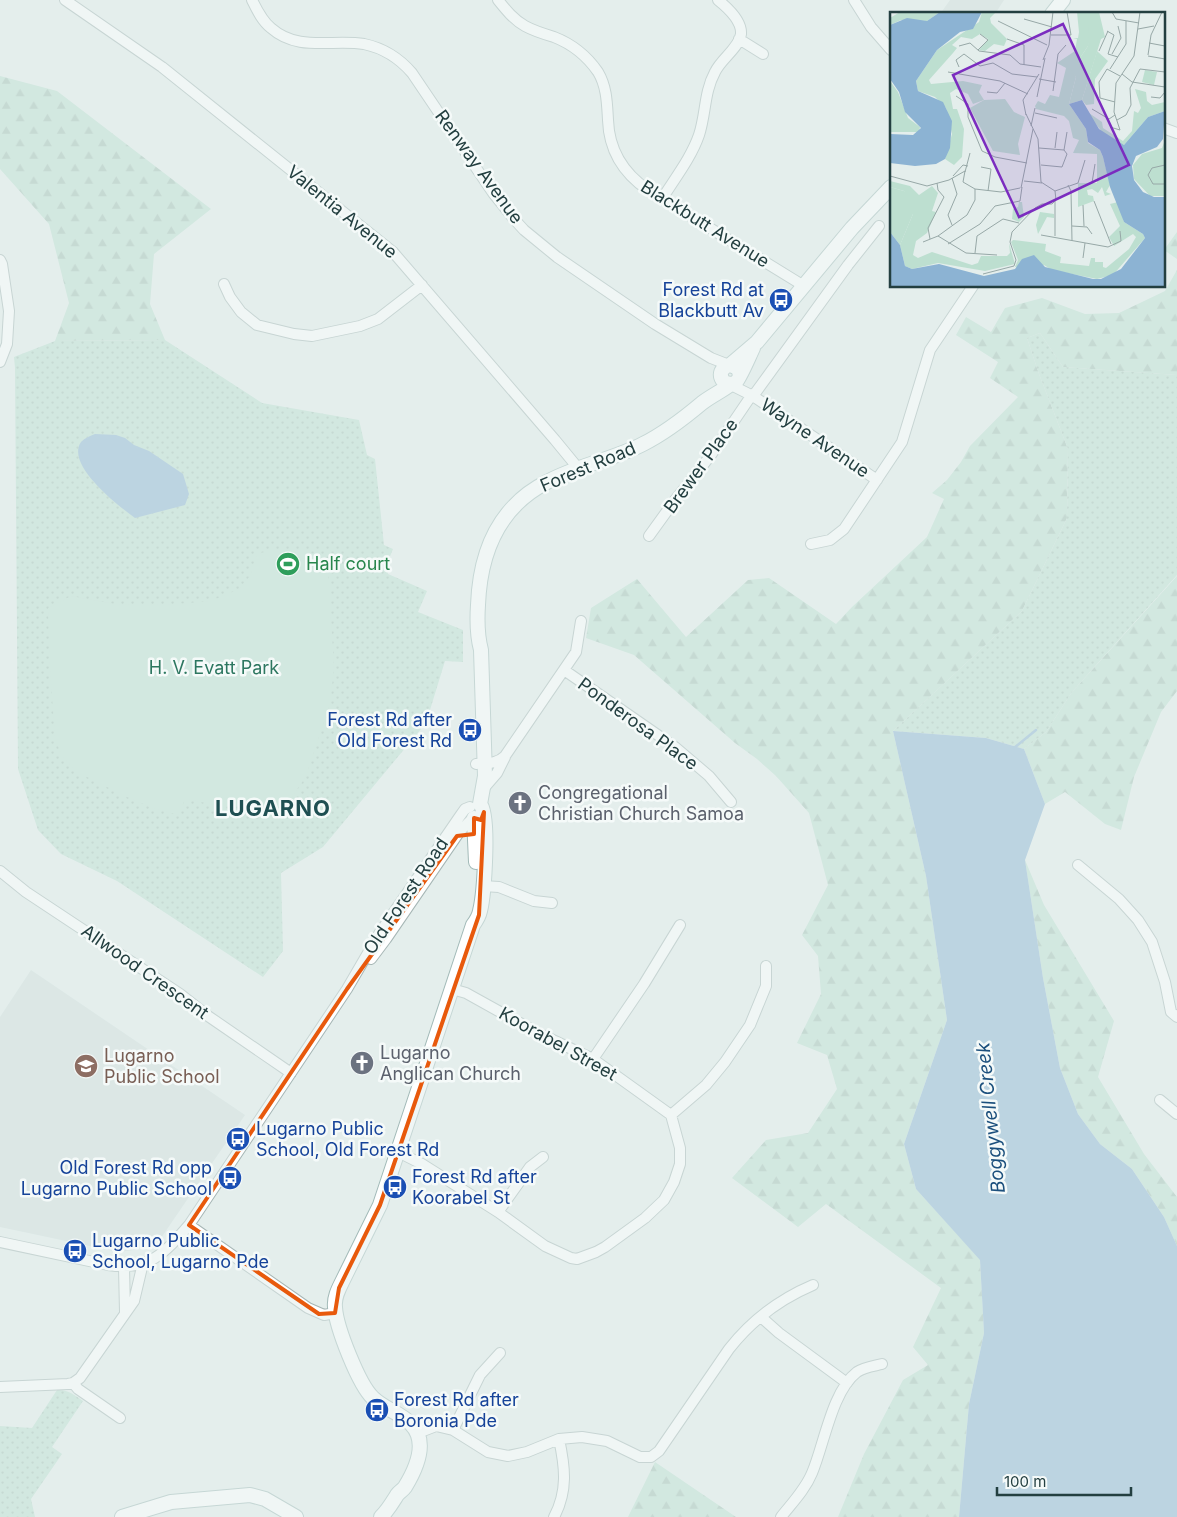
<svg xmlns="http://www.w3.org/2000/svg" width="1177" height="1517" viewBox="0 0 1177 1517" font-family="Inter,sans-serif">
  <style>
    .built { fill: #d2dedc }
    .forest { fill: url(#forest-firs) }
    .park { fill: url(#park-dots) }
    .pitch { fill: #bddfd0 }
    .water { fill: #8cb3d3 }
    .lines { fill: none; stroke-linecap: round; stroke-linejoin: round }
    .stream { stroke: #8cb3d3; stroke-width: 2.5 }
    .street-casing { stroke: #a6b6b5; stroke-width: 12 }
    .secondary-casing { stroke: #a2bab8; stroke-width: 16 }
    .street { stroke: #fff; stroke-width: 10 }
    .secondary { stroke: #fff; stroke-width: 14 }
    .marked { fill: none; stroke: #e8590c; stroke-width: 4; stroke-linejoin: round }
    .labels { text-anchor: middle; stroke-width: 5; stroke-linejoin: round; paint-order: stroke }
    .street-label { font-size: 18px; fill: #233f40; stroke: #f5faf9 }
    .transit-label { font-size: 18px; fill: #164399; stroke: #f5faf9; text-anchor: start }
    .leisure-label { font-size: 18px; fill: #27864d; stroke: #f5faf9; text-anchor: start }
    .park-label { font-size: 18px; fill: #2d7760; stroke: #f5faf9 }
    .worship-label { font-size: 18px; fill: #5b616d; stroke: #f5faf9; text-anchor: start }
    .education-label { font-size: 18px; fill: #785e54; stroke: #f5faf9; text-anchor: start }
    .water-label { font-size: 19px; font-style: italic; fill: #1c507d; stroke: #f5faf9 }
    .district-label { font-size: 22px; font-weight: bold; letter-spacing: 1px; fill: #1f4f52; stroke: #f5faf9 }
    .inset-road { fill: none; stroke: #97a8a7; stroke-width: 1 }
    .view { fill: #7b2cbf; fill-opacity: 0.15; stroke: #7b2cbf; stroke-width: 2.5 }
    .inset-edge { fill: none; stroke: #233f40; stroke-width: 2.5 }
  </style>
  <defs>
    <pattern id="forest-firs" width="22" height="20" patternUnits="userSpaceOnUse" patternTransform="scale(1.25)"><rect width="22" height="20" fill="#bddfd0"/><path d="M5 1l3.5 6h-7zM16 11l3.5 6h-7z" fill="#a2c0b4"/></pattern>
    <pattern id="park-dots" width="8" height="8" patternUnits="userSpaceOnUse" patternTransform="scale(1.25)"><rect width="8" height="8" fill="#bddfd0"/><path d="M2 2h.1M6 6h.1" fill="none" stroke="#a2c0b4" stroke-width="1.8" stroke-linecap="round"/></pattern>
  </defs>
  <rect width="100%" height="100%" fill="#e4eeec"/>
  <path class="built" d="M950,0H1004L995,14H940Z
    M31,970L245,1115L161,1238L150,1245L134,1250L118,1252L0,1227V1017Z"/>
  <path class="forest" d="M0,76L57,91L211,209L154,254L150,304L165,340L55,341L69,303L49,224L0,169Z
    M1177,232V259L1164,250Z
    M1177,270V375L1063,367L1040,333L1027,338L1039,374L1068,449L1067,518L1022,611L893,731L926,876L947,1020L904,1144L916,1189L980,1259L984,1333L969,1404L959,1517H838L864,1454L903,1380L928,1365L913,1347L941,1288L826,1204L798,1227L732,1178L766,1140L808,1133L837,1089L827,1055L797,1043L821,994L818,956L802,935L828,885L809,813L776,776L757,759L735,743L634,655L586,638L591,608L637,579L686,637L748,580L769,578L836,624L852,607L927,537L944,499L932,493L947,480L961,462L970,446L1018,397L990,378L998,362L956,335L966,317L991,332L1005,308L1042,298L1085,314L1119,313L1165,291Z
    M1177,576V691L1161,712L1134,777L1121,830L1105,824L1065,792L1045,804L1024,749L1046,732L1072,692Z
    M1025,860L1044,905L1114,1021L1098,1077L1144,1154L1177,1197V1246L1164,1217L1132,1169L1100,1144L1078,1114L1060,1068L1043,978Z
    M655,1462L736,1517H628Z"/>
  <path class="park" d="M1040,333L1063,367L1177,375V575L1072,692L1046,732L1024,749L986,738L893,731L1022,611L1067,518L1068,449L1039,374L1027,338Z
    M165,340L262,403L359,420L367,455L375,459L384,545L393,549L386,566L388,574L427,591L418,612L463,630V662L445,661L426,723L323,847L281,873L283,951L263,977L117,881L61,854L38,830L18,769L15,368L14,357L55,341Z
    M57,1390C67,1389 75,1395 83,1401L52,1447L62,1454L31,1499L35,1517H0V1426L32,1428Z"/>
  <path class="pitch" d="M268,551H306L323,558L328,570L334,668L330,704L306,776L292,797L263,806H222L185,799L179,815L155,809L127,797L75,771L61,754L55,738L50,669L48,608L71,596L115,604L165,605L211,601L239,589L250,576L257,554Z"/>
  <path class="water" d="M95,434L116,435L125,438L134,445L149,451L183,474L189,494L185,505L135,518C120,507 65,465 81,442C85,438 90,436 95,434Z
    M893,731L986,738L1024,749L1045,804L1025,860L1043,978L1060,1068L1078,1114L1100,1144L1132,1169L1164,1217L1177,1246V1517H959L969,1404L984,1333L980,1260L916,1189L904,1144L947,1020L926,876Z"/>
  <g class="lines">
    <path class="stream" d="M1014,748L1036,730"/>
    <g class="street-casing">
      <path id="street" d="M65,0L162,67L393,252L555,440L578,468
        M252,0C257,10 262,21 271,28C298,52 332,39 364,44C383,48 400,59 412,73L493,193L513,218L524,230L557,257L655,324L711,358L729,365
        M498,0C506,10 514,20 525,26C534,31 544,34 554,37C572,44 587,56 598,72C607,87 607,104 608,120C609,150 623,173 648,190L804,286
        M854,0L871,27L891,50
        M739,39L763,54
        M1163,128L1177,133
        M662,199C675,178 691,158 699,135C706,114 704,92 715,72C721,59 739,48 741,34C742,21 728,8 718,0
        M0,260L2,264L9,311L7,344L0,362
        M224,284L230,297L241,312L257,325L294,334L312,336L360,326L378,319L422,285
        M732,384L735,387L753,396L877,480
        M649,536L675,500L711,455L749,399L756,392L848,265L879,226
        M811,544L830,540L844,529L902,442L930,350L973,286
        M564,670L675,747L709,776L731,802
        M476,764C487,763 497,764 505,756L576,652L581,621
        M484,788L497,773L505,757
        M1078,865L1119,899L1138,920L1152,942L1165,982L1171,1012L1177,1017
        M0,871L26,892L180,994L208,1016L291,1073
        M483,886L499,887L534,901L552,903
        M371,959L386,939L460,831L473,818
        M593,1059L644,984L680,925
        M1160,1100L1177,1114
        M671,1115L706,1085L725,1062L750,1025L766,986V966
        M398,1152L422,1164L498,1212L545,1246L571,1258L577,1259L596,1252L605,1247L645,1218L664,1200L674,1182L680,1164V1148L671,1115L593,1059L538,1033L466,993L452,989
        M498,1212L530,1167L543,1157
        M189,1225L308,1308L324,1315L335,1313
        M0,1242L108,1265C149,1271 164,1254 189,1225L347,989L379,934L460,816L465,809L470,807
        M124,1267L125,1312
        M761,1317L779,1333L847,1383
        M73,1383L78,1389L120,1418
        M0,1387L68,1384L73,1383L80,1378L134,1301L143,1263
        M453,1430L480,1375L500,1353
        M418,1433L436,1426L453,1430L488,1452L508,1456L527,1452L559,1439L582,1437L607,1441L640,1457H651L659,1451L729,1349C751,1321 780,1299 813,1285
        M554,1517C568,1491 565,1467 559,1439
        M781,1517C792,1503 805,1490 812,1473C824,1445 832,1391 857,1372C864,1367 874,1366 882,1364"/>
    </g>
    <g class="secondary-casing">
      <path id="secondary" d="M1052,14L1063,0
        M730,365L757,342L852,228L891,187
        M740,375L738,368L730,365C721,367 718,375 724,382C728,384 732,385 736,382C739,380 750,354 753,348
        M480,804L485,776L481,650C477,635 477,620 478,605C480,552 498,507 547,482C578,465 612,460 643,444C665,433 683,419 702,403C711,396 722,391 731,384
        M474,818L476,862
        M122,1517L171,1502L250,1495L265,1499L296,1517
        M381,1517C388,1510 392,1503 397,1495C399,1492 403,1490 405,1487C416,1469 429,1442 411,1424C401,1413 384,1409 373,1398C359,1385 336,1327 335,1307C334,1298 338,1290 342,1282L380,1205L473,925C476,921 479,916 480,911C484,895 490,814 480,804"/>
    </g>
    <use href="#street" class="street"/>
    <use href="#secondary" class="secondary"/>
  </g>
  <path d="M0 0H1177V1517H0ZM484,812L479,915L380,1205L339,1288L335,1313L319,1314L189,1225L347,989L457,836L474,834V818L481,820Z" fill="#e4eeec" fill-opacity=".55" fill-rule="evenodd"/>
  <path class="marked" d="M484,812L479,915L380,1205L339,1288L335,1313L319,1314L189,1225L347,989L457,836L474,834V818L481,820Z"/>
  <defs>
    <g id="bus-disc" transform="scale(1.25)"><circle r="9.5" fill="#1a4fb4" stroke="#f5faf9"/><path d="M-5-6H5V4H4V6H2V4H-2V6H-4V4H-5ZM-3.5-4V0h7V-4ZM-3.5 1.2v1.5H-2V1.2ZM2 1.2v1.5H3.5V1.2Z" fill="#fff"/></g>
    <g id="stadium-disc" transform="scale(1.25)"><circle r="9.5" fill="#2e9e5b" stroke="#f5faf9"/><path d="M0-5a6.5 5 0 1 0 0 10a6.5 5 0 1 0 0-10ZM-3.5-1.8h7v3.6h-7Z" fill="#fff"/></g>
    <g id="church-disc" transform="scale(1.25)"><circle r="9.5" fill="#6b7280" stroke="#f5faf9"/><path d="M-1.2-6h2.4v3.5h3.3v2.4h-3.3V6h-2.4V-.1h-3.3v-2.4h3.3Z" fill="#fff"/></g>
    <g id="school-disc" transform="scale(1.25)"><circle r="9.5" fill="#8d6e63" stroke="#f5faf9"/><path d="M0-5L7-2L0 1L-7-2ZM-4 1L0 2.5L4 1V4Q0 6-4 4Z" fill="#fff"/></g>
  </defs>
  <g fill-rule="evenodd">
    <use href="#bus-disc" x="781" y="300"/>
    <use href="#stadium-disc" x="288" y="564"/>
    <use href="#bus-disc" x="470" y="730"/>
    <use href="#church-disc" x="520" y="803"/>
    <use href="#church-disc" x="362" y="1063"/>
    <use href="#school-disc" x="86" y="1066"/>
    <use href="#bus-disc" x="238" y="1139"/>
    <use href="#bus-disc" x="230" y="1178"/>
    <use href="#bus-disc" x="395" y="1187"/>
    <use href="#bus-disc" x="75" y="1251"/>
    <use href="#bus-disc" x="377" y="1410"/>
  </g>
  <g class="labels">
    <g class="street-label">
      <text transform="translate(479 167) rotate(54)" y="6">Renway Avenue</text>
      <text transform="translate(342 212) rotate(39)" y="6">Valentia Avenue</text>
      <text transform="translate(705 224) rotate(32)" y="6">Blackbutt Avenue</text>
      <text transform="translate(815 438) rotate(34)" y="6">Wayne Avenue</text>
      <text transform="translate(701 466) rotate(-54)" y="6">Brewer Place</text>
      <text transform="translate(588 467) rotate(-23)" y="6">Forest Road</text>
      <text transform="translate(638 724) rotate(36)" y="6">Ponderosa Place</text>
      <text transform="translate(406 896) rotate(-56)" y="6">Old Forest Road</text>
      <text transform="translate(145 972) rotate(35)" y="6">Allwood Crescent</text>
      <text transform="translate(558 1044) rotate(29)" y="6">Koorabel Street</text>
    </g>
    <g class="transit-label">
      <text x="764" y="296" text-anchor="end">Forest Rd at<tspan x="764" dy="21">Blackbutt Av</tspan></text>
      <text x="452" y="726" text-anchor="end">Forest Rd after<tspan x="452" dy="21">Old Forest Rd</tspan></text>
      <text x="256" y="1135">Lugarno Public<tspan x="256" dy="21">School, Old Forest Rd</tspan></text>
      <text x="212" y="1174" text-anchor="end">Old Forest Rd opp<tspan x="212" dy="21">Lugarno Public School</tspan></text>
      <text x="412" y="1183">Forest Rd after<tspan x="412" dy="21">Koorabel St</tspan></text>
      <text x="92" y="1247">Lugarno Public<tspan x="92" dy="21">School, Lugarno Pde</tspan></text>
      <text x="394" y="1406">Forest Rd after<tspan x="394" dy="21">Boronia Pde</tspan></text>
    </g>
    <g class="leisure-label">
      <text x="306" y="570">Half court</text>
    </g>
    <g class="park-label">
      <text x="214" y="674">H. V. Evatt Park</text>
    </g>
    <g class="worship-label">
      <text x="538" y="799">Congregational<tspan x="538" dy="21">Christian Church Samoa</tspan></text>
      <text x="380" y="1059">Lugarno<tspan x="380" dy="21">Anglican Church</tspan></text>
    </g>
    <g class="education-label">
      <text x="104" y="1062">Lugarno<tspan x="104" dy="21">Public School</tspan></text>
    </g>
    <g class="water-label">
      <text transform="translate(990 1118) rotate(-96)" y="7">Boggywell Creek</text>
    </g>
    <g class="district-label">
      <text x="273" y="816">LUGARNO</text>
    </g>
  </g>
  <g transform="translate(890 12)">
    <rect width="275" height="275" fill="#e4eeec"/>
    <path d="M10,0H50L37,9L11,8L0,13V6ZM92,0H106L100,6L101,11L117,27L114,34L104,32L95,39L89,38L98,27L90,22L82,27L71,25L62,33L67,36L63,41L39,68L41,72L73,69L92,73L89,80L94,88L83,92L78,82L66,77L60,81L63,97H67L74,117L72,145L64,153L55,147L62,122L56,96L45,85L28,79L26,69L47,38L89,10ZM187,0H199L201,20L198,34L190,46L179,51L186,65L179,92L196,117L198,131L210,138L213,145L220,173L216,180L221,182L215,184L212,175L208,181L202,177L197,178L198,183L203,184L204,189L188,195V171H207V142L183,141L189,128L183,126L179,109L174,104L146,97L145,94L148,89L155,92L160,83L169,85L176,56L167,51L185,39L187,27L183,26H188L189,20ZM207,39L218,49L205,67L204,92L196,93L192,88ZM0,69L8,80L18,106L30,115L29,120H0ZM245,77L256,80L257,89L262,93L275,90V99L258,105L234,133L212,120L196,99L212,110L213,116L233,129L242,119L244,99L248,101L251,96ZM0,169L20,174L29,183L42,174L48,181L42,199L46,200L37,221L26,229L23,243L28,246L42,240L82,253L88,251L91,244H117L120,241L119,231L125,252L95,259L48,251L22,257L15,254L10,233L23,202L14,179L0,175ZM228,190L234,210L253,222L255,226L223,263L207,267L162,258L154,253L125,255L128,248L121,230L123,228L156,232L155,239L171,245L170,251L199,254L201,246H205V250H213V255L216,256L239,237L246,225L243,222L224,234L219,225L230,214L220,192Z" fill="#bddfd0"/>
    <path d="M0,175L14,179L23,189V202L10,233L0,220Z" fill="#bddfd0"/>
    <path d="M199,0H209L215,25L211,27L192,88L179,92L186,65L174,50L190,46L198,34ZM255,58L267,60L264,73L252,70ZM115,87L124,100L135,105L128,132L130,143L103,139L80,96L94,88ZM275,128V184H260L244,167L243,153L252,142L272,136ZM129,190H132L134,205L129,210L122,207L123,197L128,195ZM150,200L164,202V206L157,205L148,222L146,213Z" fill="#bddfd0"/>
    <path d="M118,101L125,114V125L116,131H102L94,118Z" fill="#bddfd0"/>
    <path d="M50,0H92L83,17L70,20L47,38L26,69L28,79L53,90L62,109L60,136L55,147L46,152L25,154L0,151V122L23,123L31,116L15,100L9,80L0,67V13L17,6L37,9ZM192,88L209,117L234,133L258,105L275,99L273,127L267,135L246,144L242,154L244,168L253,180L264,185H275V275H0V220L10,233L15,254L22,257L49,252L94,264L125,257L132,247L144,243L155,255L203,267H211L231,257L255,226L253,222L234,210L220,175L213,145L210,138L198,130L196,117L179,92Z" fill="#8cb3d3"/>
    <path class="inset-road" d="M222,0L226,7L249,11M134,7L162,15M108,9L157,33M248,17L264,14M217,19L224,23L218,42L228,45M161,23H181L177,0M117,27L134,33V53M259,31L275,34M159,33L163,0M69,34L80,31L89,39L120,43L130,52L151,55M88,38L98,28L90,22M209,39L218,19M222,42L231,26L228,14M258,43L261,23L272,0M258,44L275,47M153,48L159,33M69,55L66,48L74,42L90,54L103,51L122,62L147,65M220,57L236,32V9M58,60L110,69L138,82M232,62L242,70L275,75M149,67L166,70M163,79L168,42L176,33M97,80L107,81L115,71M66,84L78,92V105L92,139L105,145L137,151M147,85L155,46M261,85L270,86L275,80M225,90L210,86L209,70L217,57L230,64M202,97L219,107L225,103M145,101L167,106M136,103L133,88L149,62M227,108L236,103L241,93L240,76L250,57L275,60M141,114L145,96M220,115L230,118L224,100L226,71L244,44L250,0M149,136L174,138L177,142L172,155L151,153M165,136L167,120M174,138L177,120M275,153L262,156L258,163L263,172H275M91,155L101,157L98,179M75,160L80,141M0,164L37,174L59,168L75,159L73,170L85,177M63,164L73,153L78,154M134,169L152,171M202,171L205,152M178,173L181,179L182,229M131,176L143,117M165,179L188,171L195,148M204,189L221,232M193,193L194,214M62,213L58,203L67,182L62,166M182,214L197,215L202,222M151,223L218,235L231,229L230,219M48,224L76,241L107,243M165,224V189M40,227L38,216L54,185L48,178L47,171M33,230L48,224L77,203L85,188V177L111,180L130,176M58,232L90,212L105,194L130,189L132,175M85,241L87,224L113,207L129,211M193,246L195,231M93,262L124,254L126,248L120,230L122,220L145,196L152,192H162L166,188L165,179L151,170L148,127L136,102"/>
    <path class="view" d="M173,12L239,153L129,205L63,63Z"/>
    <rect width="275" height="275" class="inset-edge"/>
  </g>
  <path d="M997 1487v8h134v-8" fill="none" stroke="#233f40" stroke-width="2.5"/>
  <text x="1004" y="1487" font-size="15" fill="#233f40" stroke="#f5faf9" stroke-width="4" paint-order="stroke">100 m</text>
</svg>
